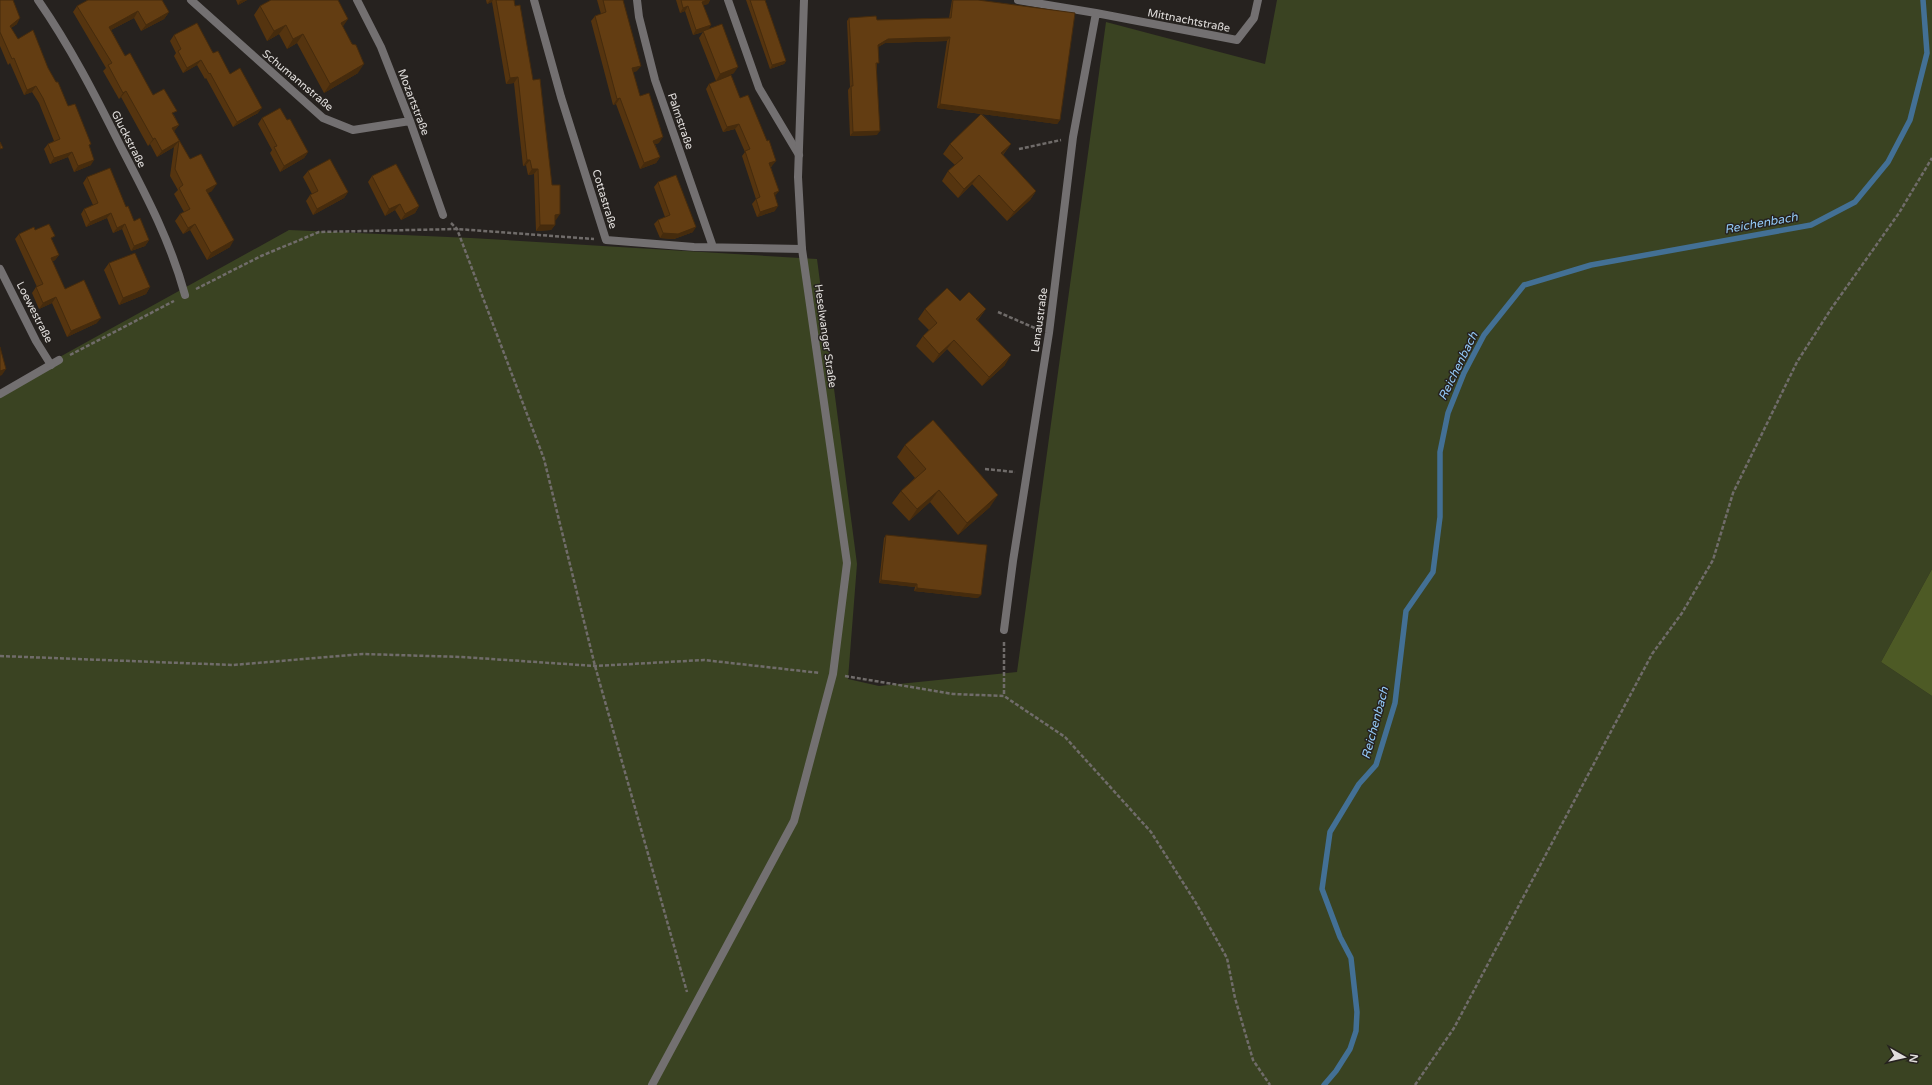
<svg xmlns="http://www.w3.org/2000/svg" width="1932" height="1085" viewBox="0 0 1932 1085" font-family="'Varela Round',sans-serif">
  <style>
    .green { fill: #3a4322 }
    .forest { fill: #4d5a25 }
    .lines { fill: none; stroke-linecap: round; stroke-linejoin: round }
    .stream { stroke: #437095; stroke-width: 5.5 }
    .path { stroke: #706c6a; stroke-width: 2.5; stroke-dasharray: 4 2; stroke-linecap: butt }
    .service { stroke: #737071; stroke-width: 8 }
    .minor { stroke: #737071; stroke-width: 8 }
    .tertiary { stroke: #737071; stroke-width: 8 }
    .wall { fill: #55340f }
    .shaded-wall { fill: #452b0d }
    .building { fill: #633d12; stroke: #452b0d }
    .labels { text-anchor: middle; stroke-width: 3; stroke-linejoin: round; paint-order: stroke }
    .street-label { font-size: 11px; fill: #e1dedc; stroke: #26221f }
    .water-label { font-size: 12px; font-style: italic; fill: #93c9f7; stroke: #26221f }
  </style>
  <rect width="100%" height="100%" fill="#26221f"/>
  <path class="green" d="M1277,0H1932V569L1881,662L1932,696V1085H0V390L289,230L471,238L817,259L857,564L848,679L879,686L1017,672L1106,22L1265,64Z"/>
  <path class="forest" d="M1932,569V696L1881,662Z"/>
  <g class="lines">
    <path class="stream" d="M1324,1085L1336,1071L1350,1049L1356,1031L1357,1012L1351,958L1340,937L1322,889L1330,832L1359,784L1376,765L1395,703L1406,611L1433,572L1440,517V452L1448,413L1464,373L1484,335L1524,285L1591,265L1811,225L1855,202L1888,162L1910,120L1927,53L1923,0"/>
    <path class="path" d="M1019,149L1061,140
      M451,223L457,229L544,459L595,666L687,992
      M196,289L261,256L319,232L457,229L594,239
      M998,312L1037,329
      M70,355L174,301
      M985,469L1015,472
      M1004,642V696
      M0,656L233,665L363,654L462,657L595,666L704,660L820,673
      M845,676L953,694L1004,696L1065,737L1151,832L1196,903L1227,958L1235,998L1253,1060L1270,1085
      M1415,1085L1454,1028L1652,654L1682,613L1713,560L1733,493L1797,362L1831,309L1899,213L1932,158"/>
    <path class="service" d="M0,394L59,360"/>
    <path class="minor" d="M38,0C70,46 95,95 120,145C146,195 170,240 185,295
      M191,0L323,118L353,130L410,121
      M357,0L381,47L410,121L443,215
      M534,0L561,97L606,240L694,247L802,249
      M637,0L639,17L655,80L713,247
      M728,0L759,88L799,155
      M1018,0L1096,13L1237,40L1254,18L1258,0
      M0,269L36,341L51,365
      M1004,630L1013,561L1049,333L1073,137L1096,13"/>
    <path class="tertiary" d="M652,1085L794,821L833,674L847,563L802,249L798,177L804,0"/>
  </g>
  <path class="wall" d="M0,0L17,24L11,28L18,39L48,68L89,147L91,165L74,172L68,157L50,164L44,149L48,144L54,141L39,103L32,92L24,95L10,63L8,65L0,46Z
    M236,0H247L238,5Z
    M486,0H514L552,185L556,220H555V225L551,230L536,231L534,174L528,175L526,165L523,166L514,83L506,84L492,2L487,4Z
    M597,0H623L637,71L633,72L640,96L659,143L655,144L660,157L656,163L640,169L616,104L613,105L591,21L595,16L601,14Z
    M676,0H710L708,4L703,5L711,25L708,29L734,73L716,81L699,38L703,32L693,35L685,11L680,13Z
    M746,0H765L786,61L784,64L770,69Z
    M952,0H978L1060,120L1057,124L982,114L1011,144L1003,155L1036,191L1030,200L1007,221L972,184L958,198L942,181L948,171L955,165L943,154L950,144L981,114L937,108L947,41L885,43L878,47L877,65V135L850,136L848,90L850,87L847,21L849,18L877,20L949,18Z
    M77,6L169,12L164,19L141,31L134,18L111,30L125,56L153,95L174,115L179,125L174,131L190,159L212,191L207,193L230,247L207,260L190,230L183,234L175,221L180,214L184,212L174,194L178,190L170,176L174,147L157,157L150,144L148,146L121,97L119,99L103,71L106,68L73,12Z
    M260,6L343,27L358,73L324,93L297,43L287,49L279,34L267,41L254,15Z
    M174,35L213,53L230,74L258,113L233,127L206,78L205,79L197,65L183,73L174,56L176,53L170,41Z
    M709,84L740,98L772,166L771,167L775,196V211L757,217L752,204L756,199L742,156L745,152L735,129L723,132L706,89Z
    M262,118L308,152L304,158L280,172L270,153L272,150L258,124Z
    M308,171L348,192L344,198L313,215L306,201L310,195L312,194L303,177Z
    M372,176L419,206L415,213L401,220L395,210L385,216L368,182Z
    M87,177L126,207L134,221L149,240L145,246L131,251L122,229L113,233L107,218L86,227L81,214L84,209L93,205L83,183Z
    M658,182L693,232L674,239L660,238L654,224L658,220L665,217L654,187Z
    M35,230L52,240L59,255L55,260L52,262L65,289L97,323L67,337L52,303L39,309L32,293L36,287H37L15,239L19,234Z
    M109,263L150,287L146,294L119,305L104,270Z
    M960,301L986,309L978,320L1005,365L982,386L947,349L933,363L916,346L923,336L929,330L918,319L925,309Z
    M905,445L990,507L958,535L930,502L909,521L892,503L901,491L915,478L897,457Z
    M886,535L978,598L914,591L915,587L879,583L884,538Z"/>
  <path class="shaded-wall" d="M243,0H247L238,5L240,1Z
    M490,0H493L492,2L487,4Z
    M707,0H710L708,4L698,7L702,2Z
    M688,6L685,11L680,13L683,8Z
    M138,11L134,18L105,33L109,27Z
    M169,12L164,19L141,31L146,25Z
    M20,18L17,24L6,31L10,26Z
    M348,19L342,28L341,23Z
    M286,25L279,34L267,41L274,31Z
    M711,25L708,30L693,35L696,30Z
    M303,34L297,43L287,49L293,39Z
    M950,37L947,41L885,43L875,49L878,45L888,39Z
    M201,60L197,65L183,73L187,68Z
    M786,61L784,64L770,69L772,65Z
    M364,64L358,73L324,93L330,84Z
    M641,66L637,71L628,74L632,68Z
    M738,67L734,73L716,81L720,74Z
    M518,77L514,83L506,84L510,78Z
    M36,86L32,92L24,95L27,90Z
    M126,91L121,97L119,99L123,93Z
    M620,98L616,104L613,105L617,99Z
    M940,104L1060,120L1057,124L937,108Z
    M262,108L258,113L233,127L237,122Z
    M739,124L735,129L723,132L727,127Z
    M179,125L174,131L168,135L172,128Z
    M880,131L877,135L850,136L853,132Z
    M663,137L659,143L649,146L653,141Z
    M155,138L150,144L148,146L153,139Z
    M179,141L174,147L157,157L162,151Z
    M1011,144L1004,153L994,163L1001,153Z
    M72,152L68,157L50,164L54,158Z
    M308,152L304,158L280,172L284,166Z
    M660,157L656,163L640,169L644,163Z
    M94,160L91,165L74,172L78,166Z
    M527,160H530L526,165L523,166Z
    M776,161L772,166L766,168L769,163Z
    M532,169H538L534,174L528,175Z
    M979,175L972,184L958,198L964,189Z
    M217,184L212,191L201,197L206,190Z
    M779,191L775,196L770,198L774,193Z
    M1036,191L1030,200L1007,221L1014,212Z
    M348,192L344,198L313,215L317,209Z
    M400,204L395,210L385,216L389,209Z
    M419,206L415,213L401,220L405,214Z
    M778,206L775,211L757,217L760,212Z
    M111,213L107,218L86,227L90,222Z
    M560,214L556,220H551L555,215Z
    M125,224L122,229L113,233L117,228Z
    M195,224L190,230L183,234L188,228Z
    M540,225H555L551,230L536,231Z
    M696,227L693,232L674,239L660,238L663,233Z
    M149,240L145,246L131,251L134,246Z
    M234,240L230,247L207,260L211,253Z
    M59,255L55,260L47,264L51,258Z
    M150,287L146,294L119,305L123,298Z
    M56,297L52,303L39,309L43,303Z
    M986,309L979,318L970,328L976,319Z
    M101,318L97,323L67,337L71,331Z
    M954,340L947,349L933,363L939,354Z
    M1011,355L1005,365L982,386L989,377Z
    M6,369L2,375L0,376V371Z
    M939,490L930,502L909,521L917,509Z
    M998,495L990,507L958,535L967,523Z
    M881,580L917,584L915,587L879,583Z
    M917,588L981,595L978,598L914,591Z"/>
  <path class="building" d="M0,0H13L20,18L10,26L18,39L33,30L48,68L56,82H58L68,106L75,104L91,144L89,145L94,160L78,166L72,152L54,158L48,144L60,139L43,98L36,86L27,90L14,58L12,59L0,32Z
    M88,0H162L169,12L146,25L138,11L109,27L125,56L130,53L153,95L164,89L177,111L172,113L179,125L172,128L190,159L201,154L217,184L206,190L234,240L211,253L195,224L188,228L180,214L190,209L179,188L183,185L175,169L179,141L162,151L155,138L153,139L126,91L123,93L108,65L112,63L77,6Z
    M271,0H338L348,19L341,23L352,44L356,45L364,64L330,84L303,34L293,39L286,25L274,31L260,6Z
    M496,0H514L515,6L520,5L533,80L540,79L552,185H560V214L555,215V225H540L538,169H532L530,160H527L518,77L510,78Z
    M603,0H623L641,66L632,68L640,96L649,93L663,137L653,141L660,157L644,163L620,98L617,99L595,16L606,12Z
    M681,0H707L702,2L711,25L696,30L688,6L683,8Z
    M750,0H765L786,61L772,65Z
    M953,0H978L1075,13L1060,120L940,104L950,37L888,39L878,45L879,63H876L880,131L853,132L851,86H853L849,18L876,16L877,20L951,18Z
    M197,23L213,53L218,51L230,74L240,68L262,108L237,122L210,73L209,74L201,60L187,68L178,51L181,49L174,35Z
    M722,24L738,67L720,74L703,31Z
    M731,75L740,98L748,95L767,141L769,140L776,161L769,163L779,191L774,193L778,206L760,212L756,199L760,197L745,151L750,149L739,124L727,127L709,84Z
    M280,108L287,120L290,119L308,152L284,166L274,147L277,146L262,118Z
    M981,114L1011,144L1001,153L1036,191L1014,212L979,175L964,189L948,171L963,158L950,144Z
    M0,142L3,148L0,149Z
    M330,159L348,192L317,209L310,195L318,191L308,171Z
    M396,164L419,206L405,214L400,204L389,209L372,176Z
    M110,168L126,207L128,206L134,221L140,218L149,240L134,246L125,224L117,228L111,213L90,222L84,209L98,203L87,177Z
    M676,175L696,227L678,234L663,233L658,220L670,215L658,182Z
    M49,224L55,236L51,238L59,255L51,258L65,289L84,280L101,318L71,331L56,297L43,303L36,287L43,284L19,234L34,227L35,230Z
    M135,253L150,287L123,298L109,263Z
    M947,288L960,301L969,292L986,309L976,319L1011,355L989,377L954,340L939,354L923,336L937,323L925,309Z
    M0,347L6,369L0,371Z
    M933,420L998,495L967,523L939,490L917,509L901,491L926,469L905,445Z
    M886,535L987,545L981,595L917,588V584L881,580Z"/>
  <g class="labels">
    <g class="street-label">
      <text transform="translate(1189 20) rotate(11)" y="4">Mittnachtstraße</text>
      <text transform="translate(298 80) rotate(40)" y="4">Schumannstraße</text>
      <text transform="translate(414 102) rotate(69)" y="4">Mozartstraße</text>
      <text transform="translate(681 121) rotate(71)" y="4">Palmstraße</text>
      <text transform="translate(129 139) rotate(63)" y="4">Gluckstraße</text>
      <text transform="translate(605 199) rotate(73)" y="4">Cottastraße</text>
      <text transform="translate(35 312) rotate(63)" y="4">Loewestraße</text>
      <text transform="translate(1039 320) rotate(-82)" y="4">Lenaustraße</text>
      <text transform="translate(826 336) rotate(82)" y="4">Heselwanger Straße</text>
    </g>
    <g class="water-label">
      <text transform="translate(1761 223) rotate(-10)" y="4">Reichenbach</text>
      <text transform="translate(1458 366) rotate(-64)" y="4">Reichenbach</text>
      <text transform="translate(1375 723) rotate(-75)" y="4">Reichenbach</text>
    </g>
  </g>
  <g transform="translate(1904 1057) rotate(98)" stroke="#26221f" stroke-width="3" paint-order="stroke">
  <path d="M0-3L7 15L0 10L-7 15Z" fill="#e1dedc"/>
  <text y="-6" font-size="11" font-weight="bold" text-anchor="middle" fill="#e1dedc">N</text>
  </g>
</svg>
